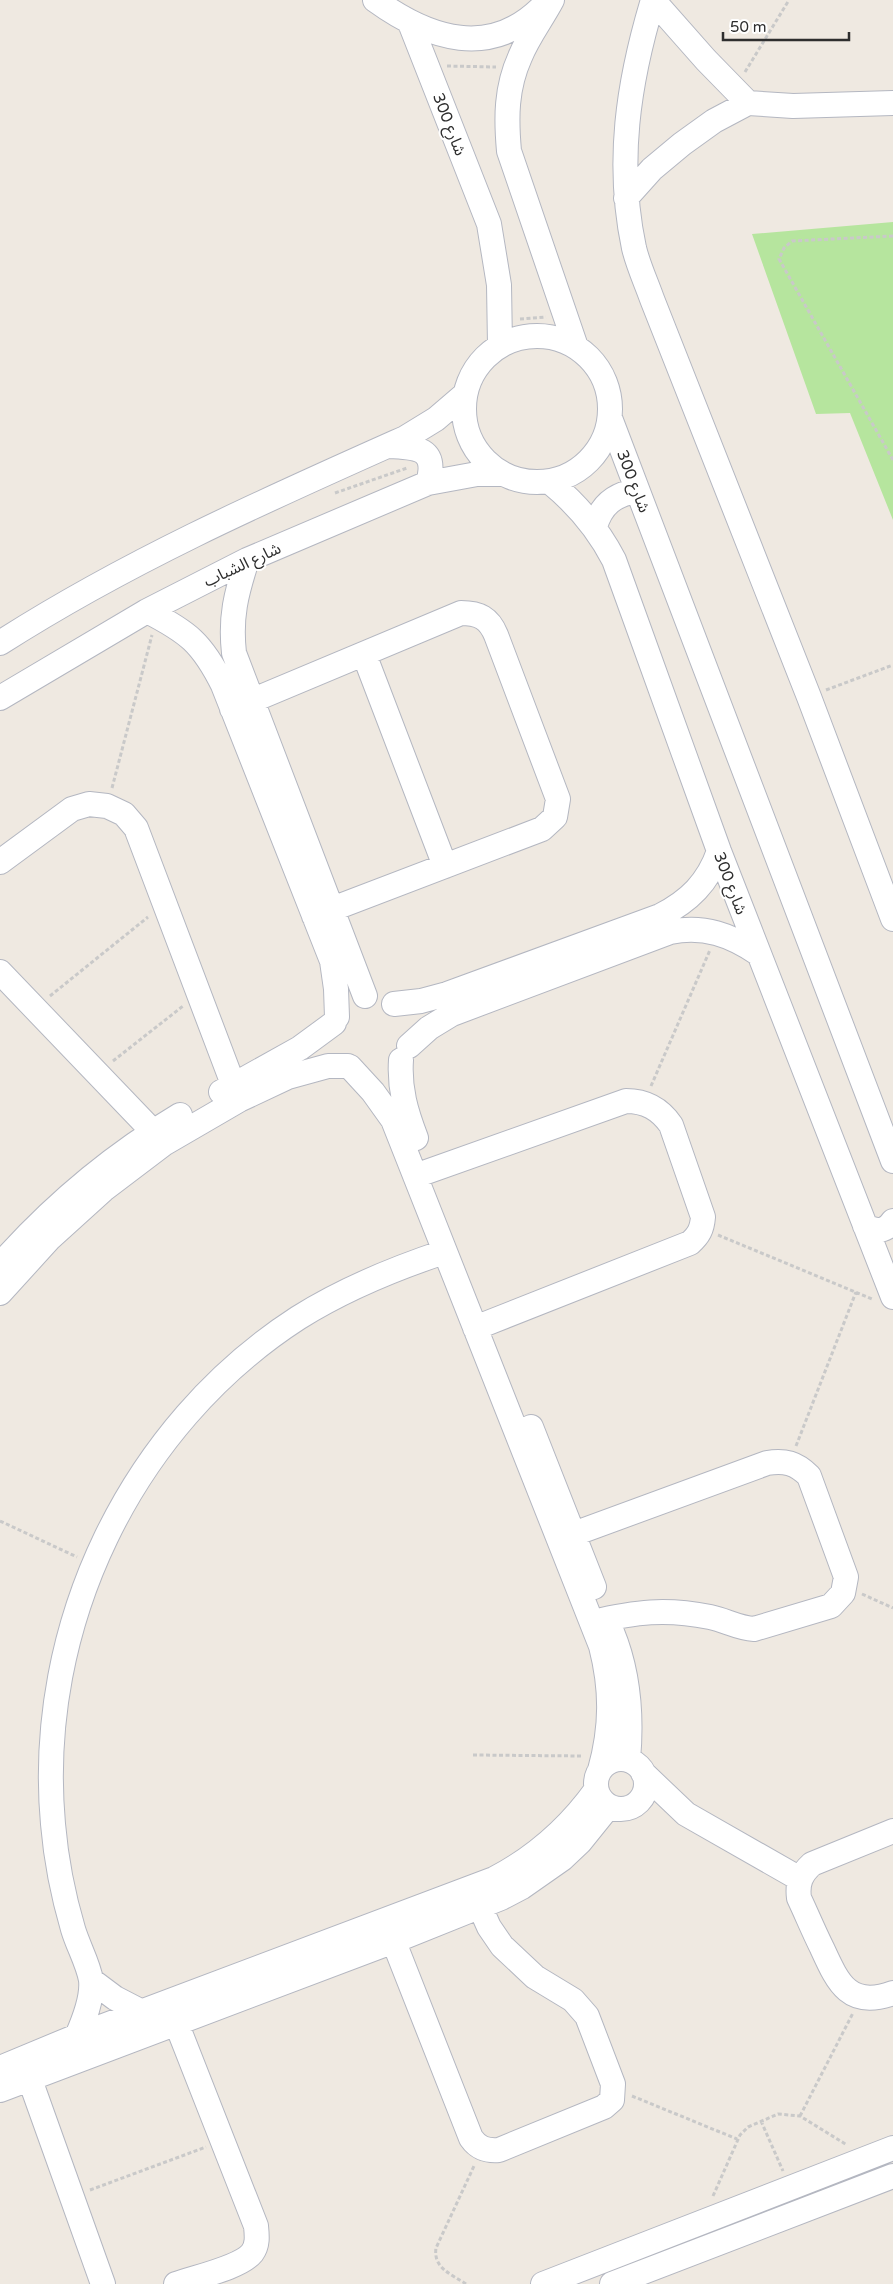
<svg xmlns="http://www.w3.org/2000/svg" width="893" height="2284" viewBox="0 0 893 2284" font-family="'Varela Round','Noto Sans Arabic',sans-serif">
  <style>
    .green { fill: #b6e59e }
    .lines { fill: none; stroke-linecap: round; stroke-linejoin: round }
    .minor-casing { stroke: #b4b7c1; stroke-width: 26 }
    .path { stroke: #c9c9c9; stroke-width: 3; stroke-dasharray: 4 2.5; stroke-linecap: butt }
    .minor { stroke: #fff; stroke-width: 24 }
    .labels { text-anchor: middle; stroke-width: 4; stroke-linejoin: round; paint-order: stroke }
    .street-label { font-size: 16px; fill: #2e2e2e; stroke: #fff }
  </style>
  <rect width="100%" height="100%" fill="#efe9e1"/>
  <path class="green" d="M893,222V520L850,413L816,414L752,234Z"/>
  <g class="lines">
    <g class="minor-casing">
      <path id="minor" d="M375,0C429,39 491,60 544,5
        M552,0C542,19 528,37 520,57C506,88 506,118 509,151L576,347
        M653,0C628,83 616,163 634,248C638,265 646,282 652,299L809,697L893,919
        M653,0L706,60L748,103
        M410,23L489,224L499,285L500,345
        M626,198L652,169L682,144L714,121L748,103L793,106L893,103
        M464 409a73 73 0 1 1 146 0a73 73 0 1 1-146 0Z
        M610,418L893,1161
        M388,446C417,447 438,448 428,483
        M551,483C578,505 598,529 614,560L719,851L893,1297
        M595,527C601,505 615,494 637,491
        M247,560C236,594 230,617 234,653L365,996
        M147,611C188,632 202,643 223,685L332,961L336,989L337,1017
        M0,643C128,561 266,500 405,438L436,419L464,395
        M364,654L445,866
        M0,698L147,611L247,560L428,483L477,474H501
        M232,709L461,613C479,613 489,618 496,635L558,799L555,817L542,829L314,916
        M0,862L72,809L89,804L107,806L124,814L136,828L239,1100
        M0,972L163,1142
        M394,1004L421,1001L447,994L660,916C689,901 708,883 719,851
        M409,1046L429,1028L452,1014L670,932C704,925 731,935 759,954
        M401,1060C399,1089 406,1112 416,1138
        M350,1067L373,1092L393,1120L601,1646C612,1689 612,1727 600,1770
        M221,1092L300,1048L334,1023
        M415,1176L626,1101C646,1101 660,1109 671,1125L703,1217C702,1229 699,1235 690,1243L475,1328
        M865,1226C877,1232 885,1232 893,1221
        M0,1265C52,1206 113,1155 180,1115
        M0,1293L50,1238L103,1190L165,1143L239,1100L288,1077L328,1066H348
        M531,1427L594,1587
        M560,1539L767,1463C785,1460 796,1463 809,1476L846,1577L843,1593L831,1606L754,1629C738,1628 725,1620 710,1617C665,1608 636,1612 592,1622
        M612,1632C629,1673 632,1716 628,1760
        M596 1784a25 25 0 1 1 50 0a25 25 0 1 1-50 0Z
        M643,1773L686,1814L800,1879
        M893,1831L812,1864C801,1874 797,1883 799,1898C807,1915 814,1932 822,1948C838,1983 849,2009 893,1993
        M388,1927L471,2138C478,2148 486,2151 499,2150L604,2107L612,2100L613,2084L587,2016L573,2000L535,1977L502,1946L489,1927L473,1891
        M91,1980L115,1998L142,2012
        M170,2007L256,2226C257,2236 258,2245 252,2253C240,2268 195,2277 176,2284
        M77,2036C84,2020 93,1998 91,1980C88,1963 78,1946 73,1929C63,1895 56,1859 53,1824C35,1626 131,1426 298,1318C344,1289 393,1269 444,1252
        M24,2063L103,2284
        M0,2068L77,2036L494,1879C536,1857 568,1829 596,1790
        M0,2090L394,1941L501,1898L522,1887L562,1859L580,1842L609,1806
        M543,2284L893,2148
        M612,2284L893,2176"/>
    </g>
    <path class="path" d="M447,66L496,67
      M745,72L789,0
      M893,236L792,241L784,248L779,259L893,460
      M520,319L546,317
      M335,493L407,468
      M826,690L893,665
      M112,788L152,635
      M50,996L148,917
      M113,1061L183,1006
      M651,1086L710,950
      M718,1235L872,1299
      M796,1446L856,1292
      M0,1521L77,1557
      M862,1594L893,1608
      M473,1755L583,1756
      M632,2096L737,2139
      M800,2116L853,2013
      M761,2121L783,2171
      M90,2190L206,2147
      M713,2196L740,2135L748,2127L778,2114L800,2116L847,2145
      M466,2284C451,2274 433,2268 436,2248L474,2166"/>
    <use href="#minor" class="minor"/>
  </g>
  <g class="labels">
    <g class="street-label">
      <text transform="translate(450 124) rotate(69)" y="6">شارع 300</text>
      <text transform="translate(634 481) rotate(69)" y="6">شارع 300</text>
      <text transform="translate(242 564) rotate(-25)" y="6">شارع الشباب</text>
      <text transform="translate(731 883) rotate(69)" y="6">شارع 300</text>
    </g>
  </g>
  <path d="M723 32v8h126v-8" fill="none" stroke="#2e2e2e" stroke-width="2.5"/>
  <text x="730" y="32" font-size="15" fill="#2e2e2e" stroke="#ffffff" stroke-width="4" paint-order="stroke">50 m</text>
</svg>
